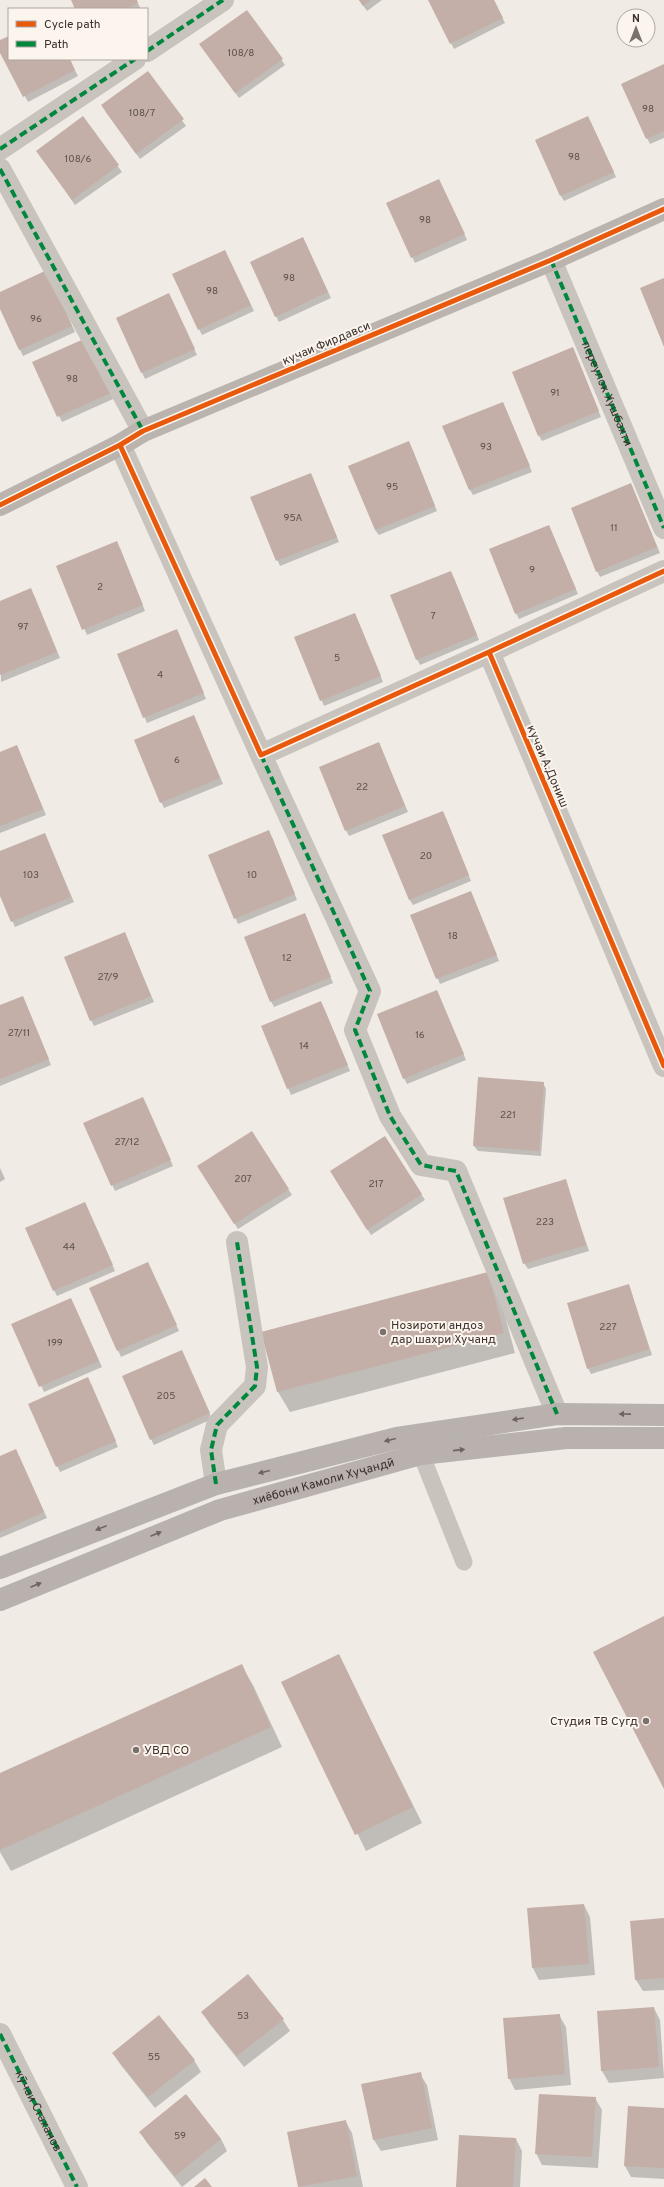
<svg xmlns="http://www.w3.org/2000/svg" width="664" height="2187" viewBox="0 0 664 2187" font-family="Overpass,sans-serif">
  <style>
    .shadow { fill: #0003 }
    .building { fill: #c3afa7 }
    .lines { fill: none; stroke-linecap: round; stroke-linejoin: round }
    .lane { stroke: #c9c3be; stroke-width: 17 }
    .street { stroke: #c9c3be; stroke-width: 22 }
    .secondary { stroke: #bab3ae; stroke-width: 22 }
    .primary { stroke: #b8b1ad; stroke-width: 22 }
    .quiet { stroke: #00873e; stroke-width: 4; stroke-dasharray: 8 4; stroke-linecap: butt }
    .cycleway-casing { stroke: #fbf5ee; stroke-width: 8 }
    .cycleway { stroke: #e8590c; stroke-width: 5 }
    .oneway { fill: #6d645f }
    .poi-dot { fill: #7a716c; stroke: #fbf5ee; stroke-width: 1.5 }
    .labels { text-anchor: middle; stroke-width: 4; stroke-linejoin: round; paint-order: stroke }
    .number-label { font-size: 10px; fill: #5d504a }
    .street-label { font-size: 12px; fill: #3b302b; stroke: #fbf5ee }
    .poi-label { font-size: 12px; fill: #3b302b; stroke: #fbf5ee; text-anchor: start }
  </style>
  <rect width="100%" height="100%" fill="#f0ebe5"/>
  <path class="shadow" d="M72,0H136L141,9H76Z
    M359,0H382L367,11Z
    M429,0H494L505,23L454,49Z
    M247,11L285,65L239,98L204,50Z
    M9,37V59H69L78,76L28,102L0,50V42Z
    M664,65V138L650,144L622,85Z
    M148,72L186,126L140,159L105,111Z
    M83,118L122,172L75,205L41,156Z
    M591,123L616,177L564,201L561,196Z
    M439,180L467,240L415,263L387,204Z
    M306,244L331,298L279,322L276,316Z
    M225,251L254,311L202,335L199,329Z
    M50,277L75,332L23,356L0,307V293Z
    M172,300L197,355L145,379L117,318Z
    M88,345L113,399L62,422L33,363Z
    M575,354L601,417L542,441L539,436Z
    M503,403L532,472L473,495L470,490Z
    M412,448L437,511L379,535L375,530Z
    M313,480L339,542L280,566L251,498Z
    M631,484L660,553L600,577L597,571Z
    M549,526L578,594L519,619L516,613Z
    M120,548L145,611L87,635L58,567Z
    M454,578L479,640L420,665L417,659Z
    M34,595L60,658L1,682L0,602Z
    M357,619L383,682L324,706L295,638Z
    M177,631L206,699L147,723L118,654Z
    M194,716L223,784L164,808L135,740Z
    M379,743L408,812L349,836L346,830Z
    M17,746L46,815L0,833V753Z
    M446,818L471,881L413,905L409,899Z
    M45,834L74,902L15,927L0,893V853Z
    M272,837L297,900L238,924L209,855Z
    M473,898L499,961L440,984L411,916Z
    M307,920L333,983L274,1007L271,1001Z
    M125,934L154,1002L94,1026L91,1020Z
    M437,991L466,1060L407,1084L404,1078Z
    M25,1002L51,1065L0,1086V1006Z
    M324,1008L350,1071L291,1095L262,1026Z
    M543,1083L546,1089L541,1156L478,1151L474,1146Z
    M146,1104L173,1166L115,1191L85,1124Z
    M252,1132L292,1195L238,1229L202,1172Z
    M385,1138L425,1200L371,1235L334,1177Z
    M0,1168L5,1179L0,1182Z
    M565,1180L589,1251L528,1269L524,1263Z
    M85,1203L115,1271L57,1296L54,1290Z
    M148,1263L179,1331L121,1357L90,1289Z
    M487,1274L499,1294L515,1353L290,1412L278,1392L263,1332Z
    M629,1285L652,1355L591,1374L588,1368Z
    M74,1305L102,1367L44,1392L13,1324Z
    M184,1357L212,1419L154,1445L151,1439Z
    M91,1384L118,1447L60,1472L29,1404Z
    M19,1456L47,1518L0,1538V1457Z
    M339,1656L422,1823L366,1851L283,1683Z
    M241,1665L253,1685L282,1747L11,1871L0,1852V1775Z
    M584,1905L590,1917L595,1975L539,1980L533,1968L528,1909Z
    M664,1919V1990L643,1991L636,1980Z
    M654,2008L660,2020L664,2078L609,2083L602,2071L598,2012Z
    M202,2012L283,2020L290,2031L244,2067L209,2023Z
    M559,2015L566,2027L571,2085L515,2090L509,2078Z
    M113,2053L194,2060L201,2072L155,2108L120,2064Z
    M420,2074L427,2085L438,2140L381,2151L374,2140L362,2085Z
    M186,2095L221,2139L227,2151L182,2187L147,2143L140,2132Z
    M595,2098L602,2110L598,2168L542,2165L536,2153Z
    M664,2109V2179L631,2177L625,2166Z
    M346,2122L352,2133L363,2187H299L288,2133Z
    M516,2139L522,2151L520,2187H457Z"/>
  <path class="building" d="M71,0H137L138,3L126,9H75Z
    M359,0H371L363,6Z
    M428,0H494L503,18L450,44Z
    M247,10L283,59L235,93L199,44Z
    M9,36V59H70L75,70L23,97L0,53V40Z
    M664,64V131L646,139L621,84Z
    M148,71L184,119L136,154L101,105Z
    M83,116L119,165L72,200L36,151Z
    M588,116L614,172L560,196L535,140Z
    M439,179L465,234L411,258L386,203Z
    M303,237L328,292L275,317L250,262Z
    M225,250L251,305L198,330L172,274Z
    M47,270L72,326L19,350L0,309V292Z
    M664,278V347L640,288Z
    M169,293L195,349L141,373L116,318Z
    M86,338L111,393L57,417L32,362Z
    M573,347L599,411L538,436L512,372Z
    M503,402L530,466L469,490L442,426Z
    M409,441L435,506L375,530L348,466Z
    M311,473L337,537L276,561L250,497Z
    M631,483L657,547L596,572L571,508Z
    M549,525L576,589L515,614L489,549Z
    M117,541L143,605L82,630L56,566Z
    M451,571L477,635L416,660L390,595Z
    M31,588L57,652L0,675V601Z
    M355,613L381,676L320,701L294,637Z
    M177,629L204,693L143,718L117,654Z
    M194,715L220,778L160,803L134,740Z
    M379,742L405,806L345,831L319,767Z
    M17,745L43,809L0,826V752Z
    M443,811L469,875L409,900L382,835Z
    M269,830L295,894L234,919L208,855Z
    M45,833L71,897L11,922L0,896V851Z
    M471,891L497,955L436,979L410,915Z
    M305,913L331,977L270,1002L244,937Z
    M125,932L151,996L90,1021L64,957Z
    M437,990L464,1054L403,1079L377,1014Z
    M23,996L49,1059L0,1079V1005Z
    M321,1001L348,1065L287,1089L261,1026Z
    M478,1077L544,1082L539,1151L473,1146Z
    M143,1097L171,1160L111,1186L83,1123Z
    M252,1131L289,1189L234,1224L197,1166Z
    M385,1136L422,1194L367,1230L330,1171Z
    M566,1179L586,1245L523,1264L503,1198Z
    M85,1202L113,1265L53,1291L25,1228Z
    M148,1262L177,1325L117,1351L89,1288Z
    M488,1272L504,1333L277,1392L261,1332Z
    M629,1284L649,1349L587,1369L567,1303Z
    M71,1298L99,1361L39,1387L11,1324Z
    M182,1350L210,1413L150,1440L122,1376Z
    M88,1377L116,1441L56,1467L28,1404Z
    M16,1449L44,1512L0,1532V1456Z
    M664,1616V1789L593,1652Z
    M339,1654L413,1807L355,1835L281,1682Z
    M242,1664L271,1727L0,1850V1773Z
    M584,1904L589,1964L532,1968L527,1908Z
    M664,1918V1978L635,1980L630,1921Z
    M248,1974L284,2019L237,2056L201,2012Z
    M654,2007L659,2067L601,2071L597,2011Z
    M560,2014L565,2074L508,2079L503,2018Z
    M159,2015L195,2060L148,2097L112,2053Z
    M421,2072L432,2128L373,2140L361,2084Z
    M186,2094L221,2139L175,2176L139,2132Z
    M539,2094L596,2097L592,2157L535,2154Z
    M628,2106L664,2108V2168L624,2166Z
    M346,2120L357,2176L298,2187L287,2132Z
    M459,2135L516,2138L513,2187H456Z
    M205,2178L212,2187H194Z"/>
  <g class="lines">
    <path class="lane" d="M421,1454L464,1562"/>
    <path class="street" d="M147,51L223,0
      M0,149L135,59
      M0,169L143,431
      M551,260L664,528
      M120,445L261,755L489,652
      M664,571L489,652L664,1066
      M261,755L370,991L355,1030L390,1116L421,1165L456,1171L557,1414
      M216,1484L211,1450L217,1425L255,1386L257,1367L237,1242
      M0,2034L77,2187"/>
    <path class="secondary" d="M0,505L120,445L143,431L551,260L664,209"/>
    <g class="primary">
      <path d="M0,1568L216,1484L397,1438L557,1414L664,1415"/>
      <path id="s1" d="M0,1600L220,1510L421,1454L566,1438H664"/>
    </g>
    <g class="quiet">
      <path d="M147,51L223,0"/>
      <path d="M0,149L135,59"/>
      <path d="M0,169L143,431"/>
      <path id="s2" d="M551,260L664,528"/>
      <path d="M261,755L370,991L355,1030L390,1116L421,1165L456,1171L557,1414"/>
      <path d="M216,1484L211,1450L217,1425L255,1386L257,1367L237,1242"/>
      <path id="s3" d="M0,2034L77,2187"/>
    </g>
    <g class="cycleway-casing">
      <path id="cycleway" d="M120,445L261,755L489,652
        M0,505L120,445L143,431L551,260L664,209
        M664,571L489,652L664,1066"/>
    </g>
    <use href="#cycleway" class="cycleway"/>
  </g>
  <defs><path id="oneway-solid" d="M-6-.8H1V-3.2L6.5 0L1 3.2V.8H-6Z"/></defs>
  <g class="oneway">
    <use href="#oneway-solid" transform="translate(625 1414) rotate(-179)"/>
    <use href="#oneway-solid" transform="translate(518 1419) rotate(171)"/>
    <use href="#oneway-solid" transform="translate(390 1440) rotate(166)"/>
    <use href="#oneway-solid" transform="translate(459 1450) rotate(-6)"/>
    <use href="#oneway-solid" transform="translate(264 1472) rotate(166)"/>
    <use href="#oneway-solid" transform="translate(101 1528) rotate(158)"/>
    <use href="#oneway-solid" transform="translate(156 1534) rotate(-23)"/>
    <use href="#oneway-solid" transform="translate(36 1585) rotate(-23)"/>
  </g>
  <g class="poi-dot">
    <circle cx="383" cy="1332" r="4"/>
    <circle cx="646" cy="1721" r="4"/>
    <circle cx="136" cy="1750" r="4"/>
  </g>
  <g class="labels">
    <g class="number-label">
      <text x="241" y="56">108/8</text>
      <text x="648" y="112">98</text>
      <text x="142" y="116">108/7</text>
      <text x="574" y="160">98</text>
      <text x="78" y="162">108/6</text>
      <text x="425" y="223">98</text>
      <text x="289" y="281">98</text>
      <text x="212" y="294">98</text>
      <text x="36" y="322">96</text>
      <text x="72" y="382">98</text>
      <text x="555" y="396">91</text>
      <text x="486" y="450">93</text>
      <text x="392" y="490">95</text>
      <text x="293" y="521">95А</text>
      <text x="614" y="531">11</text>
      <text x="532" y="573">9</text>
      <text x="100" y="590">2</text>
      <text x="433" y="619">7</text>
      <text x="23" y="630">97</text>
      <text x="337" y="661">5</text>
      <text x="160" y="678">4</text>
      <text x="177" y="763">6</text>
      <text x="362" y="790">22</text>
      <text x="426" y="859">20</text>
      <text x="31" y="878">103</text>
      <text x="252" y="878">10</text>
      <text x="453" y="939">18</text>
      <text x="287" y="961">12</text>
      <text x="108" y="980">27/9</text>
      <text x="19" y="1036">27/11</text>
      <text x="420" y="1038">16</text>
      <text x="304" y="1049">14</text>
      <text x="508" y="1118">221</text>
      <text x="127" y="1145">27/12</text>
      <text x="243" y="1182">207</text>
      <text x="376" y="1187">217</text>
      <text x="545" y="1225">223</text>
      <text x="69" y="1250">44</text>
      <text x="608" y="1330">227</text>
      <text x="55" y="1346">199</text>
      <text x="166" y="1399">205</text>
      <text x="243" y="2019">53</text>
      <text x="154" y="2060">55</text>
      <text x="180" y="2139">59</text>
    </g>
    <g class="street-label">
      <text transform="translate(326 343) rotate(-23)" y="4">кучаи Фирдавси</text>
      <text dy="4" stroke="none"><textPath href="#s2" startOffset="145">переулок Хушбахти</textPath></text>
      <text transform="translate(548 766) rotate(67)" y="4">кучаи А.Дониш</text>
      <text dy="4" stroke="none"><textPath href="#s1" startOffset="345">хиёбони Камоли Хуҷандӣ</textPath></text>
      <text dy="4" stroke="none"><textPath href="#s3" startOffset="86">кӯчаи Стаханов</textPath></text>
    </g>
    <g class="poi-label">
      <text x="391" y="1329">Нозироти андоз<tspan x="391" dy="14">дар шахри Хучанд</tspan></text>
      <text x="638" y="1725" text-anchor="end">Студия ТВ Сугд</text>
      <text x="144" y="1754">УВД СО</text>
    </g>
  </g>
  <rect x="8" y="8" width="140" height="52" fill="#fbf5ee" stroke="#aea6a0"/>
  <rect x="16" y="21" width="20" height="6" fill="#e8590c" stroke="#aea6a0"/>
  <text x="44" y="28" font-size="12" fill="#3b302b">Cycle path</text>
  <rect x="16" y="41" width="20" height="6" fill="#00873e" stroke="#aea6a0"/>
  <text x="44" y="48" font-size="12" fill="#3b302b">Path</text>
  <g transform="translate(636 28)"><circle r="19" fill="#fbf5ee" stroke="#aea6a0"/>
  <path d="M0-3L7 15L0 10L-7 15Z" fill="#7a716c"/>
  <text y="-6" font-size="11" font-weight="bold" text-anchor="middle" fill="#3b302b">N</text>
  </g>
</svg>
